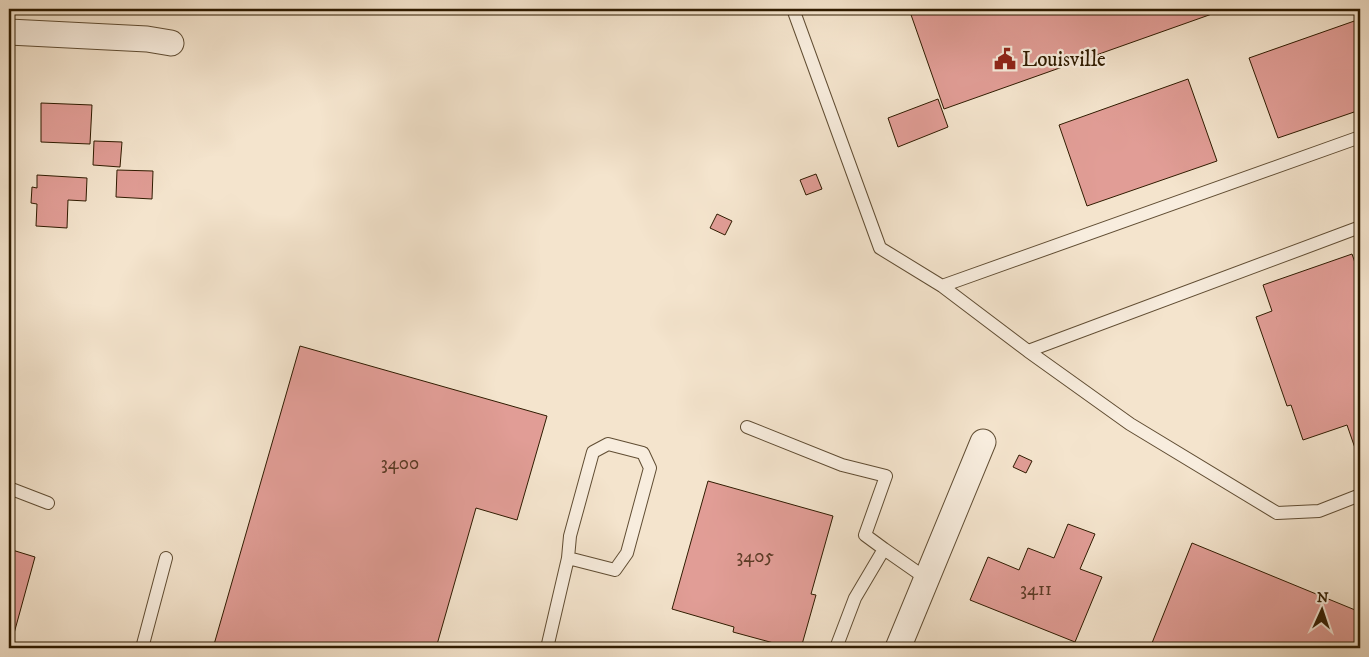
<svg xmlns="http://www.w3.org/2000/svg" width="1369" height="657" viewBox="0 0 1369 657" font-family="'IM FELL DW Pica',serif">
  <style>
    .building { fill: #e19d96; stroke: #2f1b00 }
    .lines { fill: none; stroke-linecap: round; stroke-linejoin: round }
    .lane-casing { stroke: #604d33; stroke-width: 14 }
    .street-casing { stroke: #604d33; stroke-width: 27 }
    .lane { stroke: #f8edde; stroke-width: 12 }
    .street { stroke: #f8edde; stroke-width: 25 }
    .labels { text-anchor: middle; stroke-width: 4.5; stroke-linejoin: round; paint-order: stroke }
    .number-label { font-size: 19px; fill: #5c3c26 }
    .poi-label { font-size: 21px; fill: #2f1b00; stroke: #f8edde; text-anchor: start }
  </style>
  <rect width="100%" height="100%" fill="#f4e4cd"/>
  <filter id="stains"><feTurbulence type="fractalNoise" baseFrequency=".004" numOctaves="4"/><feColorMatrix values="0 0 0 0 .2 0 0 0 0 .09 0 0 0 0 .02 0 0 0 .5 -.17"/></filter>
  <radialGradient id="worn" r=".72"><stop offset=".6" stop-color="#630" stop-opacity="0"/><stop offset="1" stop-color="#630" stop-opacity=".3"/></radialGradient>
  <path class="building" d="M909,9H1226L944,109Z
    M1360,19V110L1278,138L1249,58Z
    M1188,79L1217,161L1087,206L1059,125Z
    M938,99L948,127L898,147L888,118Z
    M41,103L92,105L90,144L41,142Z
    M94,141L122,142L120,167L93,165Z
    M117,170L153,171L152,199L116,197Z
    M816,174L822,189L806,195L800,180Z
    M37,175L87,178L86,201L68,200L67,228L36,226L37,204L31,203L32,187L37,188Z
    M717,214L732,221L725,235L710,228Z
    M1352,254L1360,277V449L1356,451L1347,425L1303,440L1291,405L1287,406L1256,317L1272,311L1263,285Z
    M300,346L547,416L517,520L476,508L436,648H213Z
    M1019,455L1032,461L1026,473L1013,467Z
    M708,481L833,516L811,594L816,595L801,648H792L733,632L734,627L672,609Z
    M1068,524L1095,534L1080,569L1102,577L1075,642L970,600L988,557L1019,570L1028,548L1054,558Z
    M1192,543L1360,612V648H1150Z
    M9,549L35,557L10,648H9Z"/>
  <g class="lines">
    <g class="lane-casing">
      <path id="lane" d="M793,9L880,248L942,286L1360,137
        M942,286L1028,351L1130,424L1277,513L1319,511L1360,495
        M1028,351L1360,227
        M747,427L842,465L886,476L865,535L884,549
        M9,488L48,503
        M142,648L166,558
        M547,648L568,558L570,536L593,452L608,444L643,453L650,468L627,553L615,570L568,558
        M836,648L855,598L884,549L927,579"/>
    </g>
    <g class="street-casing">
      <path id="street" d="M9,32L147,39L171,43
        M898,648L983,442"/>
    </g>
    <use href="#lane" class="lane"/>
    <use href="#street" class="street"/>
  </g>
  <defs>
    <g id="civic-bare" transform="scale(1.725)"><path d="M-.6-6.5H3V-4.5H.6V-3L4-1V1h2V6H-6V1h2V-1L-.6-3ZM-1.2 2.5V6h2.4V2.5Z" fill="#8f2418" stroke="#f8edde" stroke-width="2.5" paint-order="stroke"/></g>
  </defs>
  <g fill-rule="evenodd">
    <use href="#civic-bare" x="1005" y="59"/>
  </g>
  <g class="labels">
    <g class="number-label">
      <text x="400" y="469">3400</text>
      <text x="755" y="562">3405</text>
      <text x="1036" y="595">3411</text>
    </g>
    <g class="poi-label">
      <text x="1022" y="66">Louisville</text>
    </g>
  </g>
  <rect width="1369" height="657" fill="none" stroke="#f4e4cd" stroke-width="30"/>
  <rect x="10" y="10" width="1349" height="637" fill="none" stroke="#2f1b00" stroke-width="2.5"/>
  <rect x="15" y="15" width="1339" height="627" fill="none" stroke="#2f1b00"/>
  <g transform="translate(1322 610) rotate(3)" stroke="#f8edde" stroke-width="4" paint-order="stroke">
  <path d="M0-4L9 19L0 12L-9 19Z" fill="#2f1b00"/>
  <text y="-8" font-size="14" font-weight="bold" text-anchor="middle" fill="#2f1b00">N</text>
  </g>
  <rect width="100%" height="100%" filter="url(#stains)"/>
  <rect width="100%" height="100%" fill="url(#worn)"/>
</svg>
